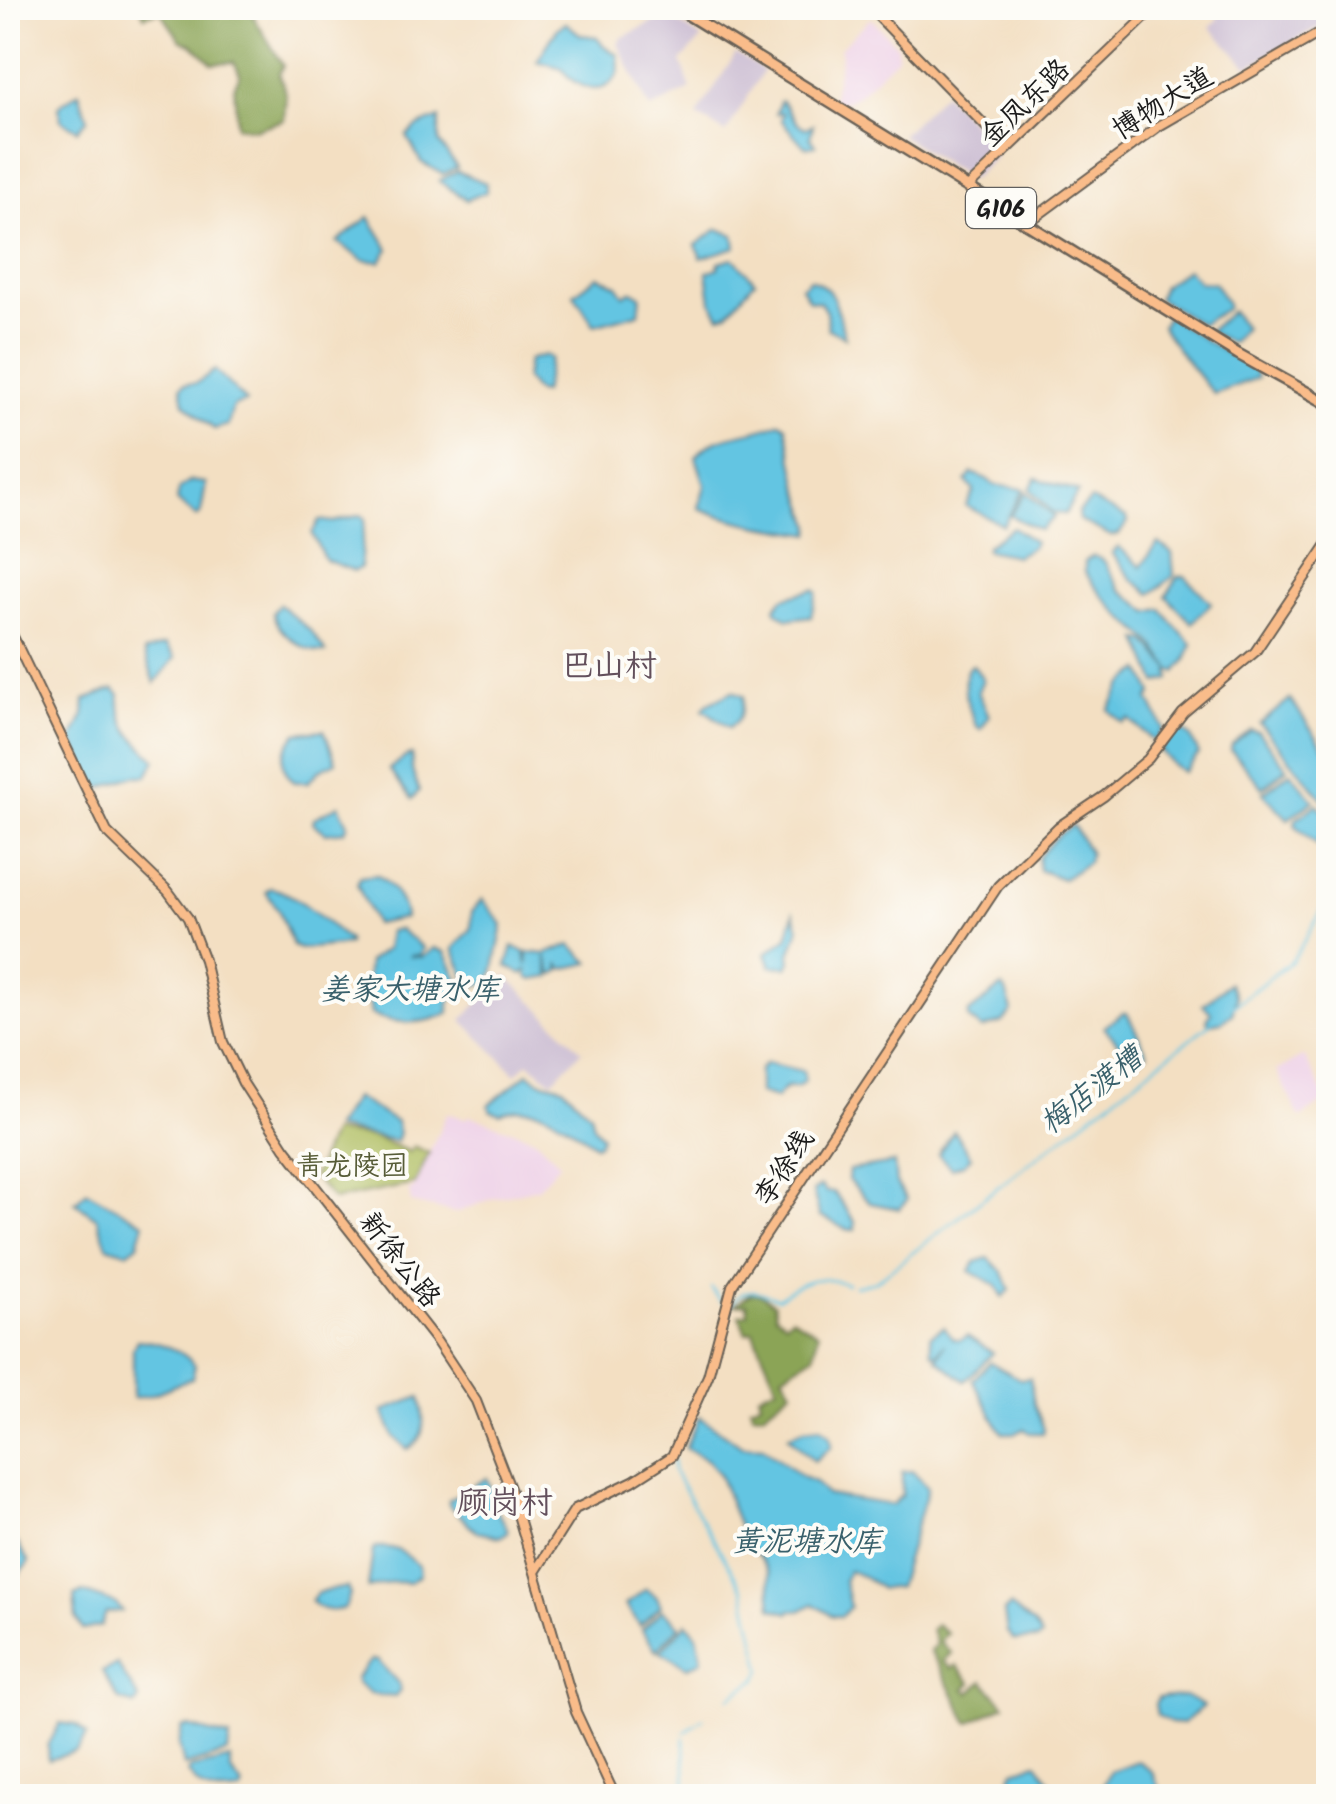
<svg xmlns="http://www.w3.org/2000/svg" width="1336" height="1804" viewBox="0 0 1336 1804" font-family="Kalam,'LXGW WenKai TC',sans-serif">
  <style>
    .built { fill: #eed0e7 }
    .industrial { fill: #ccbed3 }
    .green { fill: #afbd60; stroke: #666c3e; stroke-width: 2.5 }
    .forest { fill: #8ba456; stroke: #546039; stroke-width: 2.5 }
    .water { fill: #64c5e2; stroke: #40707f; stroke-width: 2.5 }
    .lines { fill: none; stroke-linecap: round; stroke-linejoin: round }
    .stream { stroke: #64c5e2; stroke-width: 2.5 }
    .major-casing { stroke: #676056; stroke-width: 12 }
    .highway-casing { stroke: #676056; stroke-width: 14 }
    .major { stroke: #f9bc8a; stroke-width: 8 }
    .highway { stroke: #f9bc8a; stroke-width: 9 }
    .labels { text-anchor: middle; stroke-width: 8; stroke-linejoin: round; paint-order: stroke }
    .shield { fill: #fdfcf7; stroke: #605f5e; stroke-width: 2.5 }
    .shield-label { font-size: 25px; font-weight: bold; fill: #1c1c1c }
    .street-label { font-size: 28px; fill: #1c1c1c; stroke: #fdfcf7 }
    .park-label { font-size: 28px; fill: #575c37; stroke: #fdfcf7 }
    .water-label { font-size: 30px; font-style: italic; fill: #39606b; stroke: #fdfcf7 }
    .quarter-label { font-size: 32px; fill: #63505c; stroke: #fdfcf7 }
  </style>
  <rect width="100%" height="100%" fill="#fdfcf7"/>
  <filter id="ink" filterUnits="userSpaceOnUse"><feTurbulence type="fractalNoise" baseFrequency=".01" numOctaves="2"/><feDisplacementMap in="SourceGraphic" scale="20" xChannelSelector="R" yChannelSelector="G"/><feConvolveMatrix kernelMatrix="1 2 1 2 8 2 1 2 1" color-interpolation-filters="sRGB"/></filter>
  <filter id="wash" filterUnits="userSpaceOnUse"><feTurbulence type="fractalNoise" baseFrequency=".0048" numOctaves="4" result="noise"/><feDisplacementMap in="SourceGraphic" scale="40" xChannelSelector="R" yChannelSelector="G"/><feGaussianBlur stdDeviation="2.25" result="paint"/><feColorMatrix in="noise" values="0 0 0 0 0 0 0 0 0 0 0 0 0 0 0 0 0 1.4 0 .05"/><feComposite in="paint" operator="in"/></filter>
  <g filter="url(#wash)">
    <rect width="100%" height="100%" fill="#f3dfc2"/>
    <path class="built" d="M871,18L897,46V57L858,95L838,105L832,101L841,57L840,48Z
      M1304,1056L1327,1100L1300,1118L1276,1071Z
      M447,1113L467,1119L469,1115L534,1138L560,1163L538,1188L494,1198L456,1213L411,1203L409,1190L413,1189Z"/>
    <path class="industrial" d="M1220,8H1315L1328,22L1248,67L1210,27L1219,19L1214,14Z
      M667,15L702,39L681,61L691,89L650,109L618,44L621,38Z
      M736,53L764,70L726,133L697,116Z
      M944,93L996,147L995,157L971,180L901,135Z
      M506,975L582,1051L552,1081L528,1062L516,1074L462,1020Z"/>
    <path class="green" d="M332,1132L373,1137L410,1152L413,1146L429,1153L415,1184L333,1200L313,1176Z"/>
    <path class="forest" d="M141,8H262L253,16L283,65L279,74L286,93L284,120L256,129L237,126L234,87L240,74L234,62L212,63L192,44L181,41L160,11L144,16Z
      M752,1293L761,1294L774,1304L776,1315L785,1322L791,1317L818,1333L814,1355L783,1375L792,1390L763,1413L753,1414L750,1406L761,1402L759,1394L777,1386L753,1331L746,1333L739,1315L748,1314L747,1304L734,1305Z
      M936,1624L947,1633L940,1641L951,1653L943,1661L951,1669L956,1665L971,1683L965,1689L970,1693L983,1681L1005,1705L969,1723L930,1650L936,1645L931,1629Z"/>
    <path class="water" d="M566,23L581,35L597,37L603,46L618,55L619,71C607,100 575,90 562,68L537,61L558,28Z
      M79,92L88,119L78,130L61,120L58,106Z
      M782,101L796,122L805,128L813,125L810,138L816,145L805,147L781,120L783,113H776L780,101Z
      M439,118V143L457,167L443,174L421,162L407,136L417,127Z
      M457,171L486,183V192L467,200L439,181Z
      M369,217L389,249L380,262L363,260L337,242Z
      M718,229L734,235L736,247L701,258L696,245Z
      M733,258L755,281L727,314L720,316L711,301L707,272L718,268L719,262Z
      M1187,269L1199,282L1214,283L1227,304L1226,309L1201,324L1158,298L1163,286Z
      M598,276L617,285L624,295L632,291L641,296L639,313L594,325L574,294Z
      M810,279C841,291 836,312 845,337L828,329L826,312L820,302L809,300L801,287Z
      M1232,311L1245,328L1231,343L1208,331Z
      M1167,316L1255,371L1257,378L1214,394C1202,380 1168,339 1162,326Z
      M545,355L550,358L543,393L536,392L525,379L528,360Z
      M215,370L246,402L233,406L228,425L214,429L184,403L181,387L184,384L197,383Z
      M780,422L786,426L798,484L812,526L811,534C767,527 741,525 699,508L705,485L696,457C715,430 754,437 780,422Z
      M972,473L987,479L994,485L1024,489L1003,525L966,506L974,491L966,481Z
      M1036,478L1078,492L1065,514L1053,513L1030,489Z
      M191,481L206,483L201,513L197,517L177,501L179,489Z
      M1026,492L1054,517L1040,530L1010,516Z
      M1091,500L1127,518L1128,522L1119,534L1111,536L1079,520L1078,513Z
      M361,515L365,518L360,568L354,571L325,560L312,534L319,520L333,522Z
      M1013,527L1034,542L1032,547L1016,556L986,550V546Z
      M1158,543L1172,553L1174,576L1151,594L1132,579L1112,553L1119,547L1141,567Z
      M1094,556L1104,561L1120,589L1149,612L1161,609L1192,644L1186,660L1176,672L1170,669V679L1157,683L1139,640L1146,641L1170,668C1162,658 1155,644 1145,636C1122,618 1101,597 1085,572V561Z
      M1185,576L1211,603L1192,623L1166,596L1178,577Z
      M814,589L817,592L811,616L788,619L777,612L775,608L783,598Z
      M279,604L312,632L326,652C306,654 277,633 273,613Z
      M165,645L175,658L155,683L144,652Z
      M973,665L983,679L978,692L989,716L981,729L976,726C968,706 960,688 968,668Z
      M1141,670L1153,693L1149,699L1164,729L1155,742L1129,719L1123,723L1109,710L1123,685Z
      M114,689L120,695C117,725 137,742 156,760L147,776H134L96,790L72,739L84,715L85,700Z
      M733,691L744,696C743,709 742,721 729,727L703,709L707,704Z
      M1290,699L1328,753V805L1260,724Z
      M1176,727L1190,736L1199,754L1184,772L1173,765L1160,750Z
      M324,730L336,762L320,770L308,782H294C276,765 283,751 297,733Z
      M1251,730L1258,732L1287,768L1263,788L1231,750L1232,745Z
      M412,755V770L419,791L412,799L389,769L407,756Z
      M1290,772L1314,800L1288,819L1263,793Z
      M1317,804L1328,816L1326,852L1295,825L1296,819Z
      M339,805L348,824L345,831L326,833L313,823L314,818Z
      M1073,825L1090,854L1088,862L1063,879L1039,870L1038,858L1056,837Z
      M377,875C390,883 405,902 405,918L375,924L357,884L360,877Z
      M270,888C297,892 326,923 348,940V944L300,949L293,946L279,911L266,892Z
      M482,899L503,925L493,973L486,983L470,987L453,949L471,929L472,912Z
      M794,913L799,929L790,954L791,961L787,967L771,966L766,953L787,938Z
      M399,929L423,948L420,955L409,956L422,957L434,948L445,952L463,989L449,1002V1013C424,1025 397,1025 371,1014L366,982L368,962L386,949L389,931Z
      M571,945L590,963L562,969L559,963L560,971L552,975L546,956L550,977L532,980L528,977L527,970L523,974L507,966L513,946L525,952L527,965L528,952L545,954Z
      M1229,983L1236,997L1232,1014L1221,1022L1209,1024L1207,1020L1211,1012L1203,1005Z
      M1002,987L1006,991L1012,1011L1003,1022L982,1029L968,1018L969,1013Z
      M1123,1013H1127L1147,1053L1135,1063L1104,1027Z
      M766,1063L803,1071L805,1081L797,1087H786L776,1098L759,1093V1070Z
      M528,1073L540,1081L563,1087L590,1113L593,1126L602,1136L599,1143L595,1145C566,1124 536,1098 500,1114L491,1111L489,1105Z
      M355,1097L396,1122L399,1133L396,1141L334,1128Z
      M954,1131L971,1157L964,1164L951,1168L938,1154Z
      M894,1163L896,1183L907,1200L900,1209L870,1203L848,1180L849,1170Z
      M821,1186L826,1192H834L855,1222V1230C841,1231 833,1219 820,1217L813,1191Z
      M87,1191L144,1223L138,1244L127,1252L107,1246L97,1218L75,1202Z
      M988,1258L1002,1271L1010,1290L1003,1297L996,1285L970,1271L975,1262Z
      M944,1327L952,1338L960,1340L967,1336L993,1353L965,1381L937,1359L945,1344L936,1355L932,1352L930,1336Z
      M137,1340C158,1341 181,1349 195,1365L192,1378L151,1395L133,1398V1348Z
      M990,1362L1020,1379L1030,1378L1034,1404L1044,1429L1043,1433H1030L1024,1429L1015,1433H1003L999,1428L973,1380Z
      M420,1397C424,1416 428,1440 407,1449L394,1437L383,1411Z
      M699,1417L742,1446L763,1447L802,1477L815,1482L827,1495L892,1505L902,1495V1472L912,1471L928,1488L898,1587L881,1589L865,1577L849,1571L844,1581L850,1607L842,1616H833L813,1604L800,1611L791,1610L789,1613L772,1608L769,1573L759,1556L745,1543L720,1476L708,1461L685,1448Z
      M821,1427L830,1435L832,1446L814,1461L788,1436L804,1429Z
      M487,1478C493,1490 492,1501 496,1510C501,1520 506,1521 508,1532L500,1537L477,1532L449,1505V1500Z
      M8,1529L29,1562L8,1588Z
      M377,1547C396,1546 405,1553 419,1566L420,1575L409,1583L394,1582L368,1588L373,1550Z
      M347,1587L350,1594L345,1608C333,1612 319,1611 311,1601L317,1593Z
      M646,1589L657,1597L661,1606L640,1626L625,1605Z
      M83,1592L115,1603L122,1611L106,1613L101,1626L83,1630L76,1619L74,1596Z
      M1010,1606L1033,1624L1041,1637L1037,1640H1014L1007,1632L1004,1612Z
      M662,1610L680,1626L656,1650L642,1630Z
      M687,1623L697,1635L702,1660L688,1667L660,1651Z
      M371,1660L378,1661L399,1684L400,1691L395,1697L370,1694L356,1683V1678Z
      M117,1664L139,1699L135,1705L119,1700L102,1672Z
      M1185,1696L1203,1706L1183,1724L1171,1723L1157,1715L1155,1704L1158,1698Z
      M60,1723L76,1725L87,1735L77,1751L49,1760L48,1746Z
      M189,1727L230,1738L228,1753L184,1766L179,1745L182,1728Z
      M230,1759V1770L243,1786L241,1792C216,1795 202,1795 188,1772L190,1768Z
      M1138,1761L1152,1772L1162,1796H1110L1103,1785L1110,1771Z
      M1037,1763L1052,1784L1049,1794L1015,1782L1011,1777L1014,1770Z"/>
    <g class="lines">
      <path class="stream" d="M1233,1006L1292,961L1328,901
        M855,1286L876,1281L1211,1023
        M711,1288L722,1302
        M731,1304C746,1285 758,1291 777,1298C805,1280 814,1274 847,1284
        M673,1459V1471L744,1591L762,1670L757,1679L729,1698
        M685,1732L703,1718
        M684,1738L686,1796"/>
    </g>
  </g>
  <g filter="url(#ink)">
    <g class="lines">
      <g class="major-casing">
        <path id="major" d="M870,8L1008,149
          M968,187L1155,8
          M1026,224L1159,126L1328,28
          M8,626L107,832L168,891L188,918L204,960L223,1042L243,1083L285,1148L437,1342L476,1401L511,1491L576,1712L615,1796
          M535,1572L575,1509L633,1481L672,1456L708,1376L732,1286L998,886L1058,827L1104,796L1148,759L1183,713L1255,652L1328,543"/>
      </g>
      <g class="highway-casing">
        <path id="highway" d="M677,8L1238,354L1328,404"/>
      </g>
      <use href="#major" class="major"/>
      <use href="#highway" class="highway"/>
    </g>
  </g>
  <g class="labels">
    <rect class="shield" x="966" y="188" width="70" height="40" rx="8"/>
    <g class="shield-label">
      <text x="1001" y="217">G106</text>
    </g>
    <g class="street-label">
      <text transform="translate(1024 102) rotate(-44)" y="10">金凤东路</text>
      <text transform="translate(1162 102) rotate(-32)" y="10">博物大道</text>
      <text transform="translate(783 1167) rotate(-57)" y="10">李徐线</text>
      <text transform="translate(401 1259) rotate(52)" y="10">新徐公路</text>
    </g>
    <g class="park-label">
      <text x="352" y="1175">青龙陵园</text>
    </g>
    <g class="water-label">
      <text x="410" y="999">姜家大塘水库</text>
      <text transform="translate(1091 1090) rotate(-38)" y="10">梅店渡槽</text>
      <text x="807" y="1551">黄泥塘水库</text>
    </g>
    <g class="quarter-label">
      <text x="609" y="676">巴山村</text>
      <text x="505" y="1513">顾岗村</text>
    </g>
  </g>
  <rect width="1336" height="1804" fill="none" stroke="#fdfcf7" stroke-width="40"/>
</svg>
